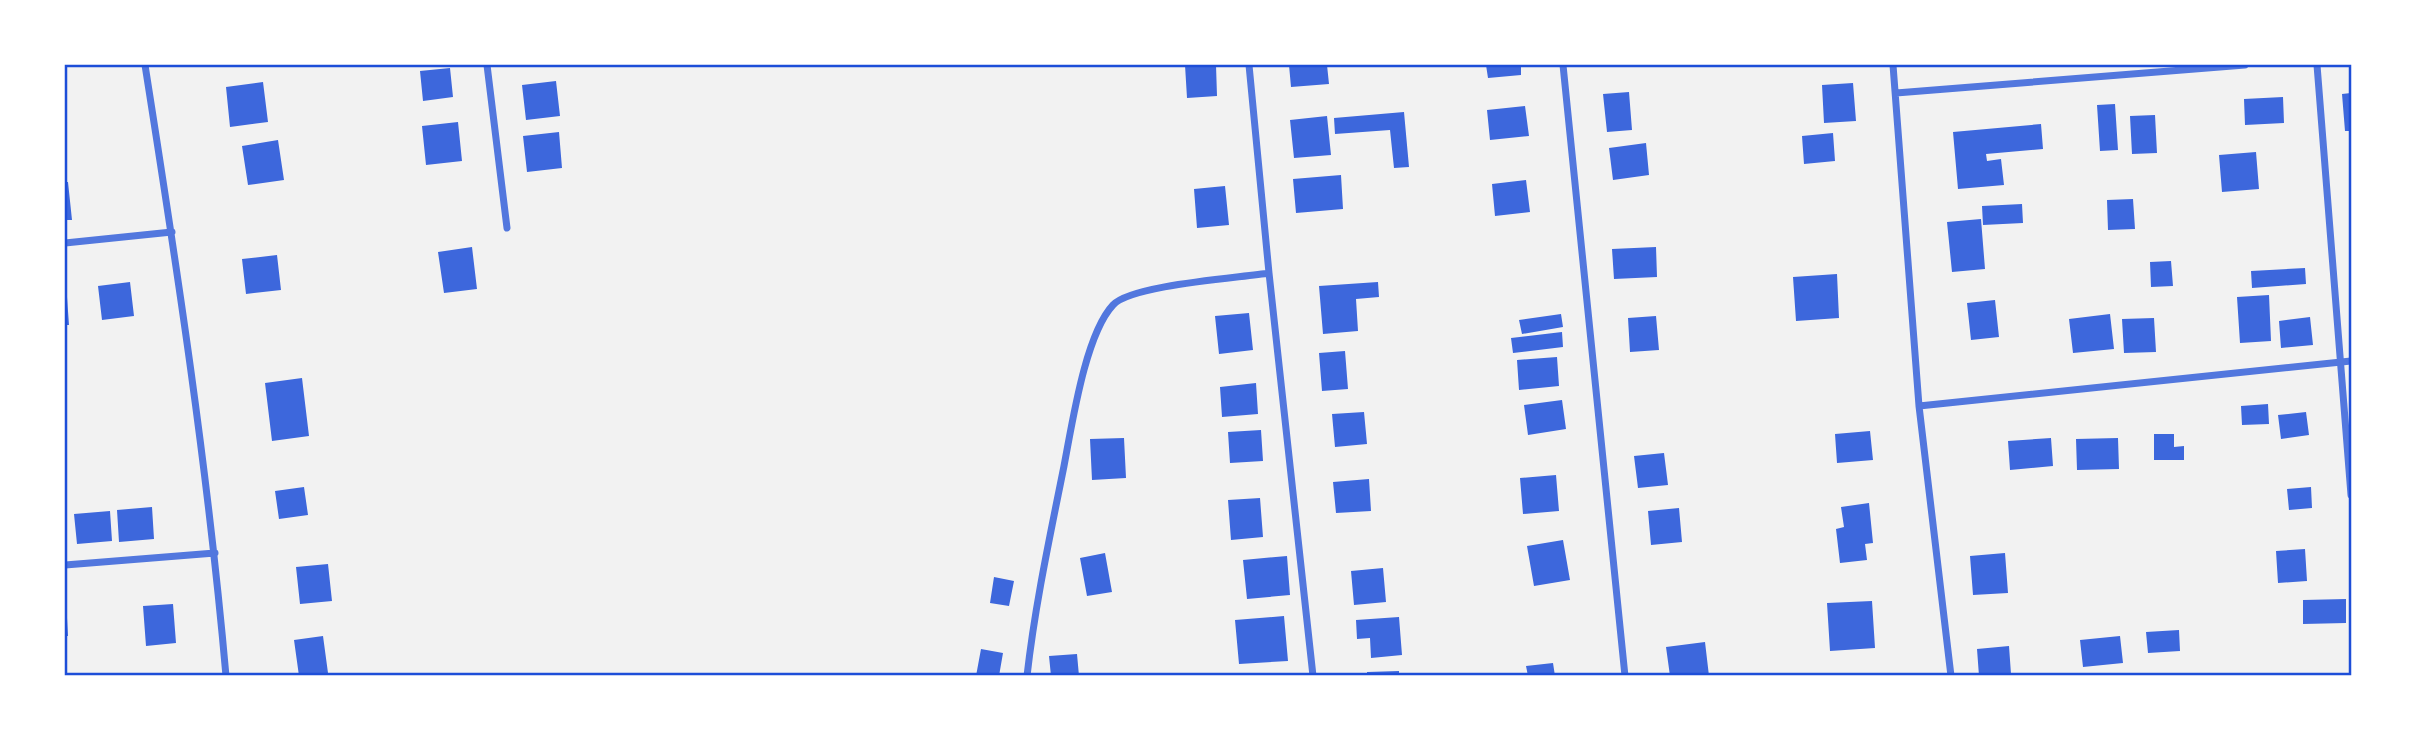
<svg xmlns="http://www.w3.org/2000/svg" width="2416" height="741" viewBox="0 0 2416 741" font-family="'Alegreya Sans',sans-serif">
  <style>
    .building { fill: #3d67dc }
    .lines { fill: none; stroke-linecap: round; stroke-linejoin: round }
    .minor { stroke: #5277de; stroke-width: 7 }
    .neatline { fill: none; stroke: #1d4ed8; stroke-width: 2.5 }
  </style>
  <rect width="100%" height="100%" fill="#f2f2f2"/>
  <path class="building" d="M1185,65H1216L1217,96L1187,98Z
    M1289,65H1327L1329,84L1291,87Z
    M1486,65H1521V75L1488,78Z
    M450,68L453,97L423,101L420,71Z
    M556,81L560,116L526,120L522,85Z
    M263,82L268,122L230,127L226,87Z
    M1853,83L1856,121L1824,123L1822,85Z
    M1629,92L1632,130L1607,132L1603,94Z
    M2351,93V131H2345L2342,94Z
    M2283,97L2284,123L2245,125L2244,99Z
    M2115,104L2118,150L2100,151L2097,105Z
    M1525,106L1529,136L1490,140L1487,110Z
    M1404,112L1409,167L1394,168L1390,130L1335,134L1334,118Z
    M2155,115L2157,153L2132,154L2130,116Z
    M1327,116L1331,155L1294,158L1290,120Z
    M458,122L462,161L426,165L422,126Z
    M2041,124L2043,149L1986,154L1987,161L2001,159L2004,185L1958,189L1953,132Z
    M559,132L562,168L527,172L523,136Z
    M1833,133L1835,161L1804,164L1802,136Z
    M278,140L284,180L248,185L242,146Z
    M1646,143L1649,175L1613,180L1609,148Z
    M2256,152L2259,189L2222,192L2219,155Z
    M1341,175L1343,209L1296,213L1293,179Z
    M1526,180L1530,212L1495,216L1492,184Z
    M65,182H68L72,220H65Z
    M1225,186L1229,225L1197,228L1194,189Z
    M2133,199L2135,229L2108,230L2107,200Z
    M2022,204L2023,223L1983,225L1982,206Z
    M1981,219L1985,269L1952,272L1947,222Z
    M472,247L477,289L444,293L438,252Z
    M1656,247L1657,277L1614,279L1612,249Z
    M277,255L281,290L246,294L242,259Z
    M2171,261L2173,286L2151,287L2150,262Z
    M2305,268L2306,284L2252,288L2251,271Z
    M1837,274L1839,318L1796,321L1793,277Z
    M130,282L134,316L102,320L98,286Z
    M1378,282L1379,297L1356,299L1358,331L1323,334L1319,286Z
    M2269,295L2271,341L2240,343L2237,297Z
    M65,297H67L69,325H65Z
    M1995,300L1999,337L1971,340L1967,303Z
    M1249,313L1253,350L1219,354L1215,316Z
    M1561,314L1563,327L1522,334L1519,320Z
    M2110,314L2114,349L2073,353L2069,319Z
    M1656,316L1659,350L1630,352L1628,318Z
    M2310,317L2313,345L2281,348L2279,321Z
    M2154,318L2156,352L2124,353L2122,319Z
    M1562,332L1563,347L1513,353L1511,338Z
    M1345,351L1348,389L1322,391L1319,353Z
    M1557,357L1559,386L1519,390L1517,360Z
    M302,378L309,436L272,441L265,383Z
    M1256,383L1258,414L1222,417L1220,387Z
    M1562,400L1566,429L1528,435L1524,405Z
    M2268,404L2269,424L2242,425L2241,406Z
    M1364,412L1367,444L1335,447L1332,414Z
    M2306,412L2309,435L2281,439L2278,415Z
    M1261,430L1263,461L1230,463L1228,432Z
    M1870,431L1873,460L1837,463L1835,434Z
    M2154,434H2174V447L2184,446V460H2154Z
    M1124,438L1126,478L1092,480L1090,439Z
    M2051,438L2053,466L2010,470L2008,441Z
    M2118,438L2119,469L2077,470L2076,439Z
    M1664,453L1668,485L1638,488L1634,456Z
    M1556,475L1559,511L1523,514L1520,478Z
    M1369,479L1371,511L1336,513L1333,482Z
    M304,487L308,515L279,519L275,491Z
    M2311,487L2312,508L2289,510L2287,489Z
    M1260,498L1263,537L1231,540L1228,500Z
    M1869,503L1873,543L1865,544L1867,560L1840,563L1836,529L1844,527L1841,507Z
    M152,507L154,539L119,542L117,510Z
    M1679,508L1682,542L1651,545L1648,511Z
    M110,511L112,541L77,544L74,514Z
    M1563,540L1570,580L1534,586L1527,546Z
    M2305,549L2307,581L2278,583L2276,551Z
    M1105,553L1112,592L1087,596L1080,558Z
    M2005,553L2008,593L1973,595L1970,556Z
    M1287,556L1290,595L1247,599L1243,560Z
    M328,564L332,601L300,604L296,567Z
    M1383,568L1386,602L1354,605L1351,571Z
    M994,577L1014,581L1009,606L990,603Z
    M2346,599V623L2303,624V600Z
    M1872,601L1875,648L1830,651L1827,603Z
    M173,604L176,643L146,646L143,606Z
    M1284,616L1288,661L1239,664L1235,620Z
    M1399,617L1402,655L1371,658L1370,638L1357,639L1356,620Z
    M65,618H67L68,636H65Z
    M2179,630L2180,651L2148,653L2146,632Z
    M323,636L328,673L299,676L294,640Z
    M2120,636L2123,663L2083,667L2080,640Z
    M1705,642L1709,676H1670L1666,647Z
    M2009,646L2011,674L1979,676L1977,649Z
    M981,649L1003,653L999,676H976Z
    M1077,654L1079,676H1051L1049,656Z
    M1553,663L1555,676H1528L1526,666Z
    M1399,671V676H1367V672Z"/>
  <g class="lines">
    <path class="minor" d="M145,65C177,268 208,471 226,676
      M487,65L507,228
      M1249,65L1269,273L1313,676
      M1563,65L1625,676
      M1893,65L1919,406L1951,676
      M2317,65L2351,495
      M1896,93L2245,65
      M65,243L172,232
      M1919,406L2351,361
      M65,565L215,553
      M1027,676C1035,605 1050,536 1064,466C1072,425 1085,335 1113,305C1131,285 1238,278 1269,273"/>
  </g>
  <rect width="2416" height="741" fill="none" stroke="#ffffff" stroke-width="133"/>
  <rect x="66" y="66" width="2284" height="608" class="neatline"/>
</svg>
